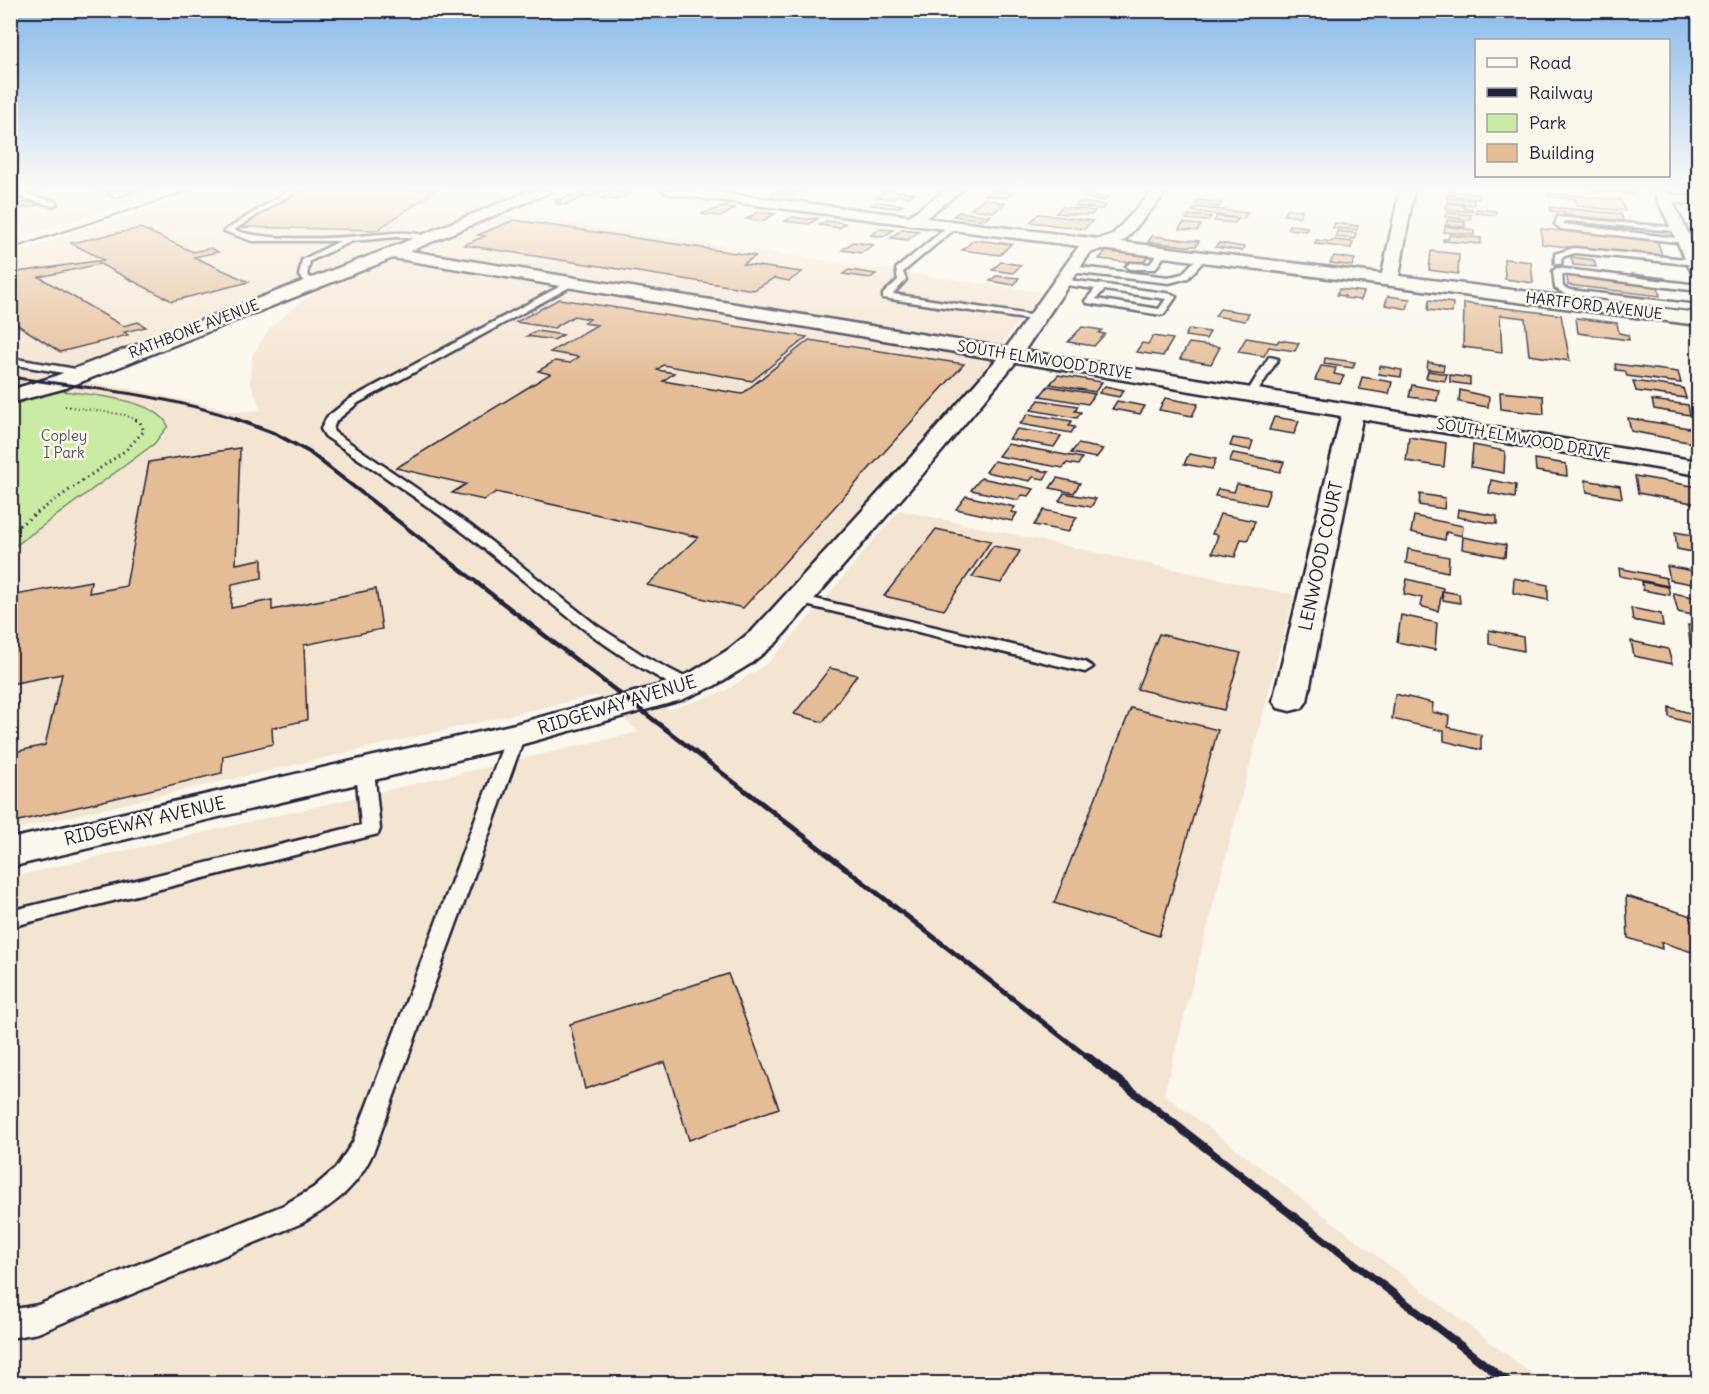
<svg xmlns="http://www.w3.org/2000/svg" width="1709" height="1394" viewBox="0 0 1709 1394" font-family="Delius,sans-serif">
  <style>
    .built { fill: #f4e5d2 }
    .green { fill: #caeba4; stroke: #768670; stroke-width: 1.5 }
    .building { fill: #e4bc95; stroke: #22223b; stroke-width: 1.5 }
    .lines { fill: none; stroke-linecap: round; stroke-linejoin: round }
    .service-casing { stroke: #22223b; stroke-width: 5 }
    .minor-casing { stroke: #22223b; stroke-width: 5 }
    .tertiary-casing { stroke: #22223b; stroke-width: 5 }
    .path-far1 { stroke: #22223b; stroke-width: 2; stroke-dasharray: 1 3; stroke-linecap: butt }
    .path { stroke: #22223b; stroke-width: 3; stroke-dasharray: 1.5 4; stroke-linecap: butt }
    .service { fill: #fbf7ec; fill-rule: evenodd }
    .minor { fill: #fbf7ec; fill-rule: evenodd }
    .tertiary { fill: #fbf7ec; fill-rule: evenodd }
    .rail-far5 { stroke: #22223b; stroke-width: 2 }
    .rail-far4 { stroke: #22223b; stroke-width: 3 }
    .rail-far3 { stroke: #22223b; stroke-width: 4 }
    .rail-far2 { stroke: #22223b; stroke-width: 4.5 }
    .rail-far1 { stroke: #22223b; stroke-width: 5 }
    .rail { stroke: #22223b; stroke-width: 8 }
    .labels { text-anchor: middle; stroke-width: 5; stroke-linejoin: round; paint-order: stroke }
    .far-street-label { font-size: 15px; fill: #22223b; stroke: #fbf7ec }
    .far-park-label { font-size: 15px; fill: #4c5455; stroke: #fbf7ec }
    .street-label { font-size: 18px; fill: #22223b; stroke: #fbf7ec }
  </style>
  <rect width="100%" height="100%" fill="#fbf7ec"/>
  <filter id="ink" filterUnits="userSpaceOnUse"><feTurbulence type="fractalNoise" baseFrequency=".0167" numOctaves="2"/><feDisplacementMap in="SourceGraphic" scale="12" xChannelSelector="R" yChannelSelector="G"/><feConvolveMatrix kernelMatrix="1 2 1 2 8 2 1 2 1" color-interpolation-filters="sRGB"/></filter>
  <g filter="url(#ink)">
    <path class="built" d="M11,190H169L11,241Z
      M205,190H530L384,251L56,379L132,389L237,412L261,410L250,382L252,356L269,329L300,302L332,282L392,260L995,357L744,640L688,679L639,690L669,710L725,691L767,664L803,625L899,510L1294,595L1164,1094L1544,1383H11V877L639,732L597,695L11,830L10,549L154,444L164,435L11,392V254Z
      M494,213L1041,292L999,348L400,252Z"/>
    <path class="green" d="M58,390C86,395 157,398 168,426L154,444L11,549L10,402Z"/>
    <path class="building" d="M305,190H436L377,230L236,227Z
      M590,190H592L604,191L591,197L577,195Z
      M779,190H784L801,192L793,196L772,193Z
      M886,190L914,193L909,197L898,195L893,199L876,197Z
      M992,190L1012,193L1006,198L985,195Z
      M1592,190H1632L1634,194Z
      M1449,191L1480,195V199L1448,195Z
      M617,192L631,194L616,200L601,198Z
      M1547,193L1621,200L1625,211L1577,206L1575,199L1548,196Z
      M570,195L585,197L565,205L557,204L561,202L555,201Z
      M1084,195L1108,197L1103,201L1081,197Z
      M1447,198L1474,200V205L1447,202Z
      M984,199L998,201L997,202L1005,203L994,212L971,209Z
      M1199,200L1222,203L1219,207L1195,204Z
      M29,202L38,205L10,211V205Z
      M878,202L903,205L897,208L872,205Z
      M1079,202L1106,205L1102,209L1075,206Z
      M1450,203L1464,205V208L1472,209V212L1446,209L1447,204Z
      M724,207L736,208L722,216L701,214Z
      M1062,207L1095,211L1091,215L1056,213Z
      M1196,207L1248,213L1243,219L1192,211Z
      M1550,207L1621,214L1623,221L1564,215V213L1551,211Z
      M1287,209L1302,210L1299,217L1284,215Z
      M1476,209L1496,211V215L1476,213Z
      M758,212L775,214L762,221L746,219Z
      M959,212L990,216L986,219H976L953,216Z
      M1447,212L1471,215L1470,220L1445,217Z
      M1039,214L1093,221L1084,229L1030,222Z
      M1189,215L1211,217L1208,221L1186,219Z
      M1217,216L1238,219L1235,223L1214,221Z
      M793,217L805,219L819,218L809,224L785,221Z
      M514,220L756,256L743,264L802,272L789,281L774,278L754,290L464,245L485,236L478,235Z
      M1447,220L1465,222V227L1446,225Z
      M826,221L845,223L839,228L819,225Z
      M1183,223L1201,225L1197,231L1179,229Z
      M1335,223L1358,226L1357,230L1333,228Z
      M1289,225L1308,227L1306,231L1288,229Z
      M1445,226L1474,230V235L1444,232Z
      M141,228L193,252L211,248L218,252L194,257L249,282L172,301L100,264L39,277L123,326L138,322L146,327L124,332L128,335L60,352L10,320V273L104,260L71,243Z
      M880,229L893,230L883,237L871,235Z
      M902,229L919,231L908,240L891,238Z
      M1541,229L1657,240L1663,258L1542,244Z
      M1337,231L1356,233L1355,239L1336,237Z
      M1449,235L1481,238V244L1443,241V239H1448Z
      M1152,236L1186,240L1199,241L1196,246H1186L1148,242Z
      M974,240L1011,244L1000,255L962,250Z
      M1316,240L1332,242L1333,240L1353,242L1351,248L1315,244Z
      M853,242L873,245L862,253L842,250Z
      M1219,243L1245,247L1242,251L1215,247Z
      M1106,251L1148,256L1142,264L1099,259Z
      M1431,251L1459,254L1458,274L1429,270Z
      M1334,256L1355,259L1352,266L1330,263Z
      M1571,257L1594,260L1596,267L1573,265Z
      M1504,259L1531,262L1533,283L1505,279Z
      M1001,262L1021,265L1013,273L992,270Z
      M849,270L876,274L870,278L843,274Z
      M1632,274L1665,278L1666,282L1633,278Z
      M996,276L1019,278L1014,285L990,281Z
      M1567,276L1658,287L1660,296L1568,285Z
      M1339,289L1364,292L1361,300L1344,298L1345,296L1337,295Z
      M1388,296L1410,299L1407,309L1385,305Z
      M559,299L807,337L752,381L663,365L657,370L674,373L663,381L742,394L809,340L964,364L743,608L647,585L698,537L496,492L484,500L452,493L466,484L396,468L550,374L538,371L555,361L570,363L579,357L550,352L597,325L584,323L590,319L574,316L554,328L516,322Z
      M1429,300L1453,303L1452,313L1428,310Z
      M1464,303L1561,315L1570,361L1529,355L1525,318L1500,315L1502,352L1463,347Z
      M1220,309L1249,313L1245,321L1215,316Z
      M1576,318L1617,323L1619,333L1628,335L1629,340L1578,333Z
      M1082,327L1102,330L1099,333L1105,334L1094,346L1068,342Z
      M1189,329L1210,332L1206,339L1185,336Z
      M537,331L563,335L554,340L527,336Z
      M1153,336L1173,339L1163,356L1136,352L1142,343L1148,344Z
      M1246,338L1277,343L1279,340L1299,343L1295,351L1269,347L1264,356L1238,352Z
      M1189,343L1220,347L1211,364L1180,359Z
      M1325,358L1355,362L1353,368L1324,364Z
      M1428,362L1444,365L1443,371L1427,369Z
      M1615,364L1678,372L1681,383L1627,376L1625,371L1616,370Z
      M1321,366L1336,368L1334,374L1344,376L1340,384L1315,380Z
      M1380,366L1402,370L1401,377L1379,374Z
      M1428,371L1447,374L1445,381L1426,378Z
      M1058,375L1102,382L1095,392L1050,384Z
      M1450,375L1470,378V385L1450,382Z
      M1362,377L1392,382L1389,394L1359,389Z
      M1633,381L1683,388L1686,398L1636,391Z
      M1412,385L1439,390L1437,401L1409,397Z
      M1048,386L1095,394L1088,404L1040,396Z
      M1105,386L1124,390L1119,397L1099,393Z
      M1460,390L1489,397L1488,407L1459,402Z
      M1500,392L1543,396L1544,414L1501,409Z
      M1165,398L1198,404L1192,416L1159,410Z
      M1039,400L1078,406L1075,411L1081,412L1077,418L1031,410Z
      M1652,400L1688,405L1690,415L1654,409Z
      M1117,401L1145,406L1140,414L1112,409Z
      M1028,414L1072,421L1069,426L1075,427L1071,433L1020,424Z
      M1274,417L1299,421L1294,434L1269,430Z
      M1628,418L1695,429L1698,444L1631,431Z
      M1017,429L1061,436L1054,447L1009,439Z
      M1409,437L1446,443L1444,467L1406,461Z
      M1233,438L1253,441L1250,450L1230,446Z
      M1007,444L1082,458L1078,465L1067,463L1063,468L998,456Z
      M1078,444L1103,449L1096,458L1071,453Z
      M1473,445L1505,451L1504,473L1471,467Z
      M240,448L236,564L262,559V578L232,584L231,608L272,600V610L376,589L382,629L304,645L307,720L272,728L273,744L223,756L222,773L10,823V753L45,745L62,674L10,684V596L91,581L89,593L126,586L149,462Z
      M1233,453L1284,462L1280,472L1229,462Z
      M1189,454L1216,459L1212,469L1184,464Z
      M1535,459L1566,464L1567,476L1536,471Z
      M994,461L1049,472L1044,479L1033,477L1030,481L986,472Z
      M1635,476L1698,487V504L1638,493Z
      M981,478L1034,489L1029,496L1022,495L1018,500L971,490Z
      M1057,478L1080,483L1074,493L1050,488Z
      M1491,480L1516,485L1515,498L1489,493Z
      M1585,480L1620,486L1622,498L1587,492Z
      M1237,484L1270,490L1265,505L1215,496L1218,489L1234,492Z
      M1064,493L1096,499L1091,507L1059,501Z
      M1420,494L1445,498L1444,509L1419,505Z
      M966,496L1015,507L1011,512L1017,513L1012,521L956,509Z
      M1458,509L1497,516V524L1457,517Z
      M1044,510L1077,517L1068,532L1034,525Z
      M1220,514L1255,521L1248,540L1241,539L1235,557L1212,553L1218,535L1212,534Z
      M1414,516L1463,526L1462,536L1446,532L1445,540L1411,532Z
      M936,529L991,541L944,610L884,596Z
      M1675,532L1698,536V553L1677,549Z
      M1463,537L1506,545L1505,557L1462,549Z
      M993,546L1020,551L1001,583L972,577Z
      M1408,549L1449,557L1448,572L1406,563Z
      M1667,566L1698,572V585L1670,580Z
      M1619,568L1666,578L1668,586L1620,576Z
      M1514,578L1548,585V600L1513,593Z
      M1407,579L1443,588L1438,611L1420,606L1422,598L1404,594Z
      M1642,582L1668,587L1670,595L1643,590Z
      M1442,591L1459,594L1460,603L1443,600Z
      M1673,593L1698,598V616L1678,612Z
      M1631,608L1661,614L1663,626L1633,620Z
      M1401,615L1437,623L1435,650L1397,642Z
      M1688,625L1698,627V646L1690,644Z
      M1489,630L1523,637L1524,651L1489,644Z
      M1159,634L1241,653L1224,710L1137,689Z
      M1631,641L1668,649L1672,664L1634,656Z
      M830,668L857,675L823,722L794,714Z
      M1395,694L1433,703L1432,712L1449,716L1448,727L1481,735V750L1444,741V731L1392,719Z
      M1669,707L1697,715L1698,725L1669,717Z
      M1131,708L1218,730L1159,936L1054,903Z
      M1626,896L1695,917L1698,954L1661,942L1662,949L1628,938Z
      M728,974L779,1108L689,1140L665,1062L585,1089L570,1024Z
      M1691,1220L1698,1223V1250L1694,1248Z"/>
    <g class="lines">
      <g class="service-casing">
        <path id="service" d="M10,190L56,202L57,204L53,206L10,194Z
          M105,190L116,192L135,190L115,197Z
          M290,190H297L234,230C266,241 323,239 358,236C377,235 413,228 430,238L426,240L397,237L352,241L310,261L307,275L317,283L310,285L299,276L302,260L340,241H252L224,231Z
          M1558,217L1679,228L1683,230L1682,232L1570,221H1564L1563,224L1685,239L1689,241L1685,243L1561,229L1555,224Z
          M952,223L959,225L903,272L906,280L893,294L1036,316L1041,319L1039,321L883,298V294L898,280L896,269Z
          M1574,248L1696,260L1698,261V265L1575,253L1562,257L1561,264H1555V254Z
          M1161,249L1168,251L1155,269H1130L1126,266L1130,263L1150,264Z
          M1200,255L1207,257L1188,278L1169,283L1070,272L1066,269L1070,266L1169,277L1182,274Z
          M1557,268L1698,285V291L1562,274L1563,287L1570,290L1698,305V311L1565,294L1555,288L1553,271Z
          M1062,279L1172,294L1176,297L1164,314L1161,315L1087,303L1085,301L1095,289L1059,284L1058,282ZM1104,290L1166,299L1159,309L1096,299Z
          M570,281L577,283L358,403L336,421L333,429L334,432L470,525L596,625L644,656L694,682L696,686L694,690C681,693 667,682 656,676C583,637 526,579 460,530C416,497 370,467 325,436L321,429L327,417L350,399Z
          M1269,357L1278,359L1255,396H1247L1246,394Z
          M10,358L82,370L87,373L82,376L10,364Z
          M798,595L1085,662L1093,667L1085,672L793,602L791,599Z
          M516,729L522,731L525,735L375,1148C359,1186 337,1203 302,1223L38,1333L10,1338V1310L38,1305L284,1205L313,1188L335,1169L353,1142L507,735L510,731Z
          M365,764L371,766L374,770L380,829L378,834L10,927V911L361,825L356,770L359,766Z"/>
      </g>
      <g class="minor-casing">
        <path id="minor" d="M532,190H550L548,193L410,251L1006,348L1079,246L669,194L662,190H699L909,216L946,190H962L926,218L1099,239L1113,234L1154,190H1168L1125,240L1121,242L1382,274L1400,190H1414L1399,276L1698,313V325L1101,249L1090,253L1024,351L1698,461V475L1362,419L1307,701L1302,708L1290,711L1278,708L1273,701L1341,416L1016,362L922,475L776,643L750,664L714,686L681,700L516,746L10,867V839L515,724L657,686L692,672L728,650L754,629L904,465L997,359L393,258L66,388L10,403V390L50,378L385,250Z
          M1663,193L1698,197V205L1658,200L1656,197Z"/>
      </g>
      <g class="tertiary-casing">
        <path id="tertiary" d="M1653,190H1667L1698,253V274L1692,273L1690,269Z"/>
      </g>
      <path class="path-far1" d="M65,406L125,415L136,420"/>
      <path class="path" d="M10,532L126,450L144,431L140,422L133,419"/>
      <use href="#service" class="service"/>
      <use href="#minor" class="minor"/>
      <use href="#tertiary" class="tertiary"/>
      <path class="rail-far5" d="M10,249L192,190"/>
      <path class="rail-far4" d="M10,377C86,388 166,394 239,420"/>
      <path class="rail-far3" d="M235,419L276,434L309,452L479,584"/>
      <path class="rail-far2" d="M477,583L748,793"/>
      <path class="rail-far1" d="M746,791L1089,1058"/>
      <path class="rail" d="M1087,1056L1510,1384"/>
    </g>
  </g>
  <linearGradient id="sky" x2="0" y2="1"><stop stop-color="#86b9ea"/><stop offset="0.49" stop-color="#fdfbf6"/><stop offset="1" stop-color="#fdfbf6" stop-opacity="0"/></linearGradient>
  <rect width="1709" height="385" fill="url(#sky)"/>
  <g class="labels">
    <g class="far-street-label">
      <text transform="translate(1594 306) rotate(7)" y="5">HARTFORD AVENUE</text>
      <text transform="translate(194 329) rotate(-21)" y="5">RATHBONE AVENUE</text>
      <text transform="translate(1045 360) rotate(9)" y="5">SOUTH ELMWOOD DRIVE</text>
      <text transform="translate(1524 439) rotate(10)" y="5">SOUTH ELMWOOD DRIVE</text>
    </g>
    <g class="far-park-label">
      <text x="64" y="441">Copley<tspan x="64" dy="17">I Park</tspan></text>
    </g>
    <g class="street-label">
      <text transform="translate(1321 556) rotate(-78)" y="6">LENWOOD COURT</text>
      <text transform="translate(617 705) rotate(-17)" y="6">RIDGEWAY AVENUE</text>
      <text transform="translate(145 821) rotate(-13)" y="6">RIDGEWAY AVENUE</text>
    </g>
  </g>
  <rect width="1709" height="1394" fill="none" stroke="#fbf7ec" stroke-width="36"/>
  <rect x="18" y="18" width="1673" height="1358" fill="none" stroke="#22223b" stroke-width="2" filter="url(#ink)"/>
  <rect x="1475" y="39" width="195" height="138" fill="#fbf7ec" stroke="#a4a2a5" stroke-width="1.5"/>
  <rect x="1487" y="58" width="30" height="9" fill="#fbf7ec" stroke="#a4a2a5" stroke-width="1.5"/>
  <text x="1529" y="69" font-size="18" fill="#22223b">Road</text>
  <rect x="1487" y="88" width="30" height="9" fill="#22223b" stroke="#a4a2a5" stroke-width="1.5"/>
  <text x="1529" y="99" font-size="18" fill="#22223b">Railway</text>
  <rect x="1487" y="114" width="30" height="18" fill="#caeba4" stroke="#a4a2a5" stroke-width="1.5"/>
  <text x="1529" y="129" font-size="18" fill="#22223b">Park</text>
  <rect x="1487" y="144" width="30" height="18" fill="#e4bc95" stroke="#a4a2a5" stroke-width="1.5"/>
  <text x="1529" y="159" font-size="18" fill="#22223b">Building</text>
</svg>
